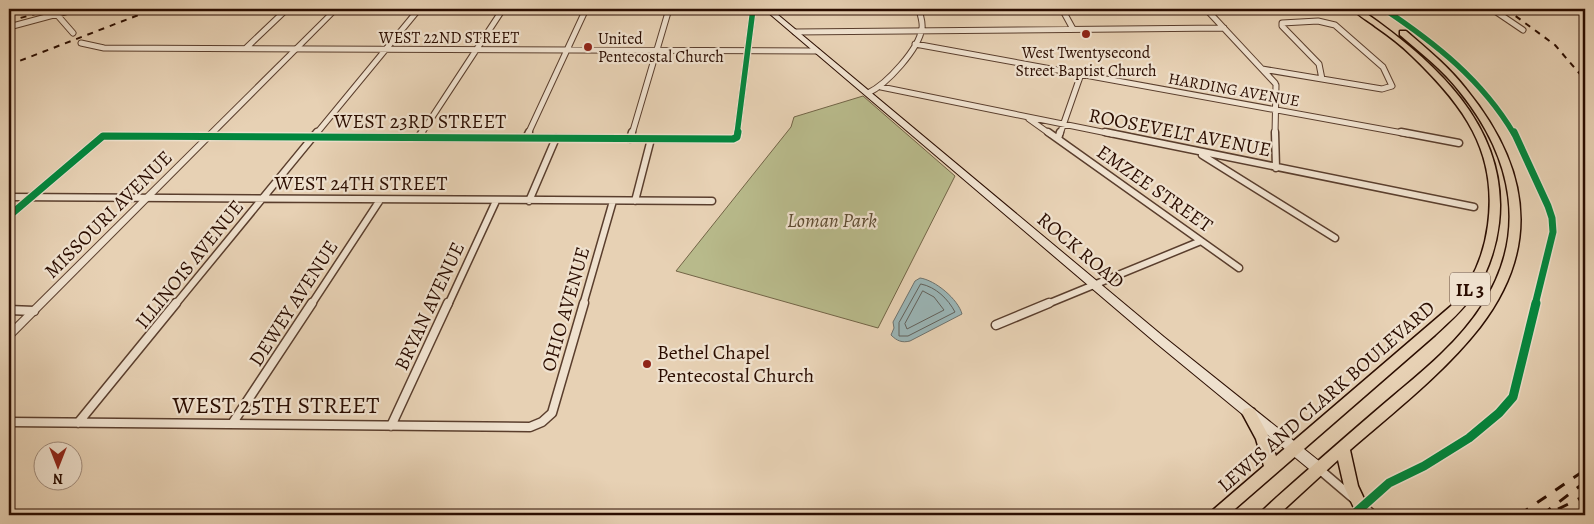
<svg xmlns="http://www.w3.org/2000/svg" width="1594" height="524" viewBox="0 0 1594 524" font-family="Alegreya,serif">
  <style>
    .green { fill: #b8ba8b; stroke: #726446 }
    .water { fill: #9ab5b6; stroke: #6e726d }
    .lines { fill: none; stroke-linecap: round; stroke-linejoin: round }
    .shore { stroke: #62615b; stroke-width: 1 }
    .minor-far2-casing { stroke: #5a3e2d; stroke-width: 7 }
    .minor-far1-casing { stroke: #5a3e2d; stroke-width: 9 }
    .minor-casing { stroke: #5a3e2d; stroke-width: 11 }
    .tertiary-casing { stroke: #5a3e2d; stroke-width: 2 }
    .secondary-casing { stroke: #2b0d00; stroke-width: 2 }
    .trunk-casing { stroke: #2b0d00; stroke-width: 3 }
    .minor-far2 { stroke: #efe1ce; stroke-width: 5 }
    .minor-far1 { stroke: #efe1ce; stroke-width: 6 }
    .minor { stroke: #efe1ce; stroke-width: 8 }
    .tertiary { fill: #efe1ce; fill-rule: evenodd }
    .secondary { fill: #efe1ce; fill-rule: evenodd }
    .trunk { fill: #e7d1b4; fill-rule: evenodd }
    .rail-far1 { stroke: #2b0d00; stroke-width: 2; stroke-dasharray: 6 6; stroke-linecap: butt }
    .rail { stroke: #2b0d00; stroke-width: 3; stroke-dasharray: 11 11; stroke-linecap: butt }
    .cycleway-far2-casing { stroke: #efe1ce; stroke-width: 8 }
    .cycleway-far1-casing { stroke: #efe1ce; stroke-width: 10 }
    .cycleway-casing { stroke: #efe1ce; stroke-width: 12 }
    .cycleway-far2 { stroke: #00873e; stroke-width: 5.5 }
    .cycleway-far1 { stroke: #00873e; stroke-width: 7 }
    .cycleway { stroke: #00873e; stroke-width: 9 }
    .poi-dot { fill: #8f2418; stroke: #efe1ce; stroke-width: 2 }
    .labels { text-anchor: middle; stroke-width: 4.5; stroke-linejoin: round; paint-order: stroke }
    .far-street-label { font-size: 16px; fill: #2b0d00; stroke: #efe1ce }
    .far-poi-label { font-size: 16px; fill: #2b0d00; stroke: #efe1ce; text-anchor: start }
    .shield { fill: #efe1ce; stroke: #664d3e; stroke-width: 1 }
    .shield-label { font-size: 19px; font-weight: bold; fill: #2b0d00 }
    .street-label { font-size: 20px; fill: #2b0d00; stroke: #efe1ce }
    .park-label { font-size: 20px; font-style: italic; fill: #5c4a31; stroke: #efe1ce }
    .poi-label { font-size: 20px; fill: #2b0d00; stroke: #efe1ce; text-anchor: start }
    .near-street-label { font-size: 24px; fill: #2b0d00; stroke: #efe1ce }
  </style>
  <rect width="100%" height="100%" fill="#e7d1b4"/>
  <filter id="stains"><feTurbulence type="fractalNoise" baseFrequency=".004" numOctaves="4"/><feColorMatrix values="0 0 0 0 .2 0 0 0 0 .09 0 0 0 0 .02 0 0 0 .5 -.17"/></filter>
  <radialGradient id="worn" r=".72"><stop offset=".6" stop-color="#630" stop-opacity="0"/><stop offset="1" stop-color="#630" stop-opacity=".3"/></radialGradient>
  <path class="green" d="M863,96L955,176L878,328L676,271L791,127L794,117Z"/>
  <path class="water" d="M920,278C935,280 958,299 962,314L910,341C902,343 897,341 891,335L894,328L893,322L915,281Z"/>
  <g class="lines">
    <path class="shore" d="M921,284C936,287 948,299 955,312L908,336H899V323Z
      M923,291L934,297L944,310L907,329L905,324Z"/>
    <g class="minor-far2-casing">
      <path id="minor-far2" d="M52,9L73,33
        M1062,9L1073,29
        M1206,9L1275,83
        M1492,9L1523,30
        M1318,21L1335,25L1383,67L1392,86L1382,89L1322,79L1319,64L1282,26V23Z
        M9,27L76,9
        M795,32L1224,28
        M81,43L104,48L817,51
        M915,44L1408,134
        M246,48L287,9
        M1262,69L1322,79
        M881,87L1112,134
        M868,93C887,84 919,49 922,28C923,22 920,15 919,9
        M1029,119L1050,134
        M316,134L419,9
        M421,134L503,9
        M528,134L586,9
        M632,134L669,9
        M737,134L753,9
        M1060,134L1081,74
        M1275,134L1276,85"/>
    </g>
    <g class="minor-far1-casing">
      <path id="minor-far1" d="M1048,132L1239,268
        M1105,132L1474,207
        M1275,132L1276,168
        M1401,132L1459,143
        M419,137L422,132
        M526,138L529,132
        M630,139L632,132
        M1058,139L1060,132
        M1202,155L1335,238
        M9,197L712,201
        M529,201L556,138
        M635,201L651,139
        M9,216L103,136L733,139L737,137L738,132
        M175,305L317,132
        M311,305L380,200
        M448,305L496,201
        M583,305L613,201
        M1045,305L1201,241"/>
    </g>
    <g class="minor-casing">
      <path id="minor" d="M9,310L34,311
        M996,325L1049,303
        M9,422L530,427L542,422L552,413L584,303
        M78,423L176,303
        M232,424L312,303
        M391,426L448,303
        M1319,469L1373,515"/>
    </g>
    <g class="tertiary-casing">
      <path id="tertiary" d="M333,9H339L12,338L9,339V330Z"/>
    </g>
    <g class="secondary-casing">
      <path id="secondary" d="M764,9H771L1164,337L1324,465L1325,469L1324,473L1319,474L1314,473L1156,343Z"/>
    </g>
    <g class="trunk-casing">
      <path id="trunk" d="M1353,9H1360C1432,59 1510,126 1499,223C1496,248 1488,272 1474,294C1463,310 1449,322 1435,335L1228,515H1211L1213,510L1264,466L1256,439L1242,413L1244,409L1249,408L1254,409L1267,433L1276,456L1451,306C1472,284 1484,255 1488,225C1498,151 1463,105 1412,56C1401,45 1389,36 1376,27C1369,21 1358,16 1353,9Z
        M1400,31H1406C1427,49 1449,67 1466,89C1528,165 1543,245 1480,327C1443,374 1395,411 1350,450L1358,486L1366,503L1364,508L1359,509L1354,508L1344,486L1338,460L1278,515H1261L1263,510L1277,497C1311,467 1345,437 1379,408C1415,377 1455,347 1481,307C1529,234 1513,158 1460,92C1443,70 1421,53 1400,35Z"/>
    </g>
    <use href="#minor-far2" class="minor-far2"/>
    <use href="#minor-far1" class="minor-far1"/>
    <use href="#minor" class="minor"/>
    <use href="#tertiary" class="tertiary"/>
    <use href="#secondary" class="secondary"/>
    <use href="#trunk" class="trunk"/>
    <path class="rail-far1" d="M1506,9L1555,45L1585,80
      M9,11L15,9
      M9,21L54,9
      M9,65L154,9"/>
    <path class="rail" d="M1558,509L1585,496
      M1519,515L1585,470
      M1542,515L1585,482"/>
    <g class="cycleway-far2-casing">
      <path id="cycleway-far2" d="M1384,9C1435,43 1482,80 1514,134
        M737,134L753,9"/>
    </g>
    <g class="cycleway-far1-casing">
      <path id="cycleway-far1" d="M1514,132L1548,206L1552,218L1553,232L1535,305
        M9,216L103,136L733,139L737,137L738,132"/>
    </g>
    <g class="cycleway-casing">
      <path id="cycleway" d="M1353,515L1389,483L1424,466L1469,438L1499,413L1513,397L1536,303"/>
    </g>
    <use href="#cycleway-far2" class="cycleway-far2"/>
    <use href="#cycleway-far1" class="cycleway-far1"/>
    <use href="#cycleway" class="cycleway"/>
  </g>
  <g class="poi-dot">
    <circle cx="1086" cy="34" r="5"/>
    <circle cx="588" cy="47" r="5"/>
    <circle cx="647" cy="364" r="5"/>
  </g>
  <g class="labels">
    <g class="far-street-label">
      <text x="449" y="43">WEST 22ND STREET</text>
      <text transform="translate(1234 89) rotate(10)" y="6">HARDING AVENUE</text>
    </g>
    <g class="far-poi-label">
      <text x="598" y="44">United<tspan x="598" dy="18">Pentecostal Church</tspan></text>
      <text x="1086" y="58" text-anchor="middle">West Twentysecond<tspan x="1086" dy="18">Street Baptist Church</tspan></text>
    </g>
    <rect class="shield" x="1450" y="272.5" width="40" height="33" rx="4"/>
    <g class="shield-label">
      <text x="1470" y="296">IL 3</text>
    </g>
    <g class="street-label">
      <text x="420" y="128">WEST 23RD STREET</text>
      <text transform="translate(1180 132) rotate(11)" y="7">ROOSEVELT AVENUE</text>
      <text x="361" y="190">WEST 24TH STREET</text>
      <text transform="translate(1155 188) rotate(35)" y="7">EMZEE STREET</text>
      <text transform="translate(108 214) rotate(-45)" y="7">MISSOURI AVENUE</text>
      <text transform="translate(1081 250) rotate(40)" y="7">ROCK ROAD</text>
      <text transform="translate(189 264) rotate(-51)" y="7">ILLINOIS AVENUE</text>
      <text transform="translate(293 303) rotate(-57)" y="7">DEWEY AVENUE</text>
      <text transform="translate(429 306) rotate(-65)" y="7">BRYAN AVENUE</text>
      <text transform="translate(565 309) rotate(-74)" y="7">OHIO AVENUE</text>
      <text transform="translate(1326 396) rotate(-41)" y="7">LEWIS AND CLARK BOULEVARD</text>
    </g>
    <g class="park-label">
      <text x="832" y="227">Loman Park</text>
    </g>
    <g class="poi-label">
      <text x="657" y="359">Bethel Chapel<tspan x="657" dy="23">Pentecostal Church</tspan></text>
    </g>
    <g class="near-street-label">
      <text x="276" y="413">WEST 25TH STREET</text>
    </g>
  </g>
  <rect width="1594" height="524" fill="none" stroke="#e7d1b4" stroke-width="30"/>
  <rect x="10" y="10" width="1574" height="504" fill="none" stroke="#2b0d00" stroke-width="2.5"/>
  <rect x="15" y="15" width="1564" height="494" fill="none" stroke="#2b0d00"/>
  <g transform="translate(58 466) rotate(180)"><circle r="24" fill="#efe1ce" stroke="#a18c7c"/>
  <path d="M0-4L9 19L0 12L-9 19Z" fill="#8f2418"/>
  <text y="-8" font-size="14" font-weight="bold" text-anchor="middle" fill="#2b0d00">N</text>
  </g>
  <rect width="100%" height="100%" filter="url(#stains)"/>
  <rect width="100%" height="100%" fill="url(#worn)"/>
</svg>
